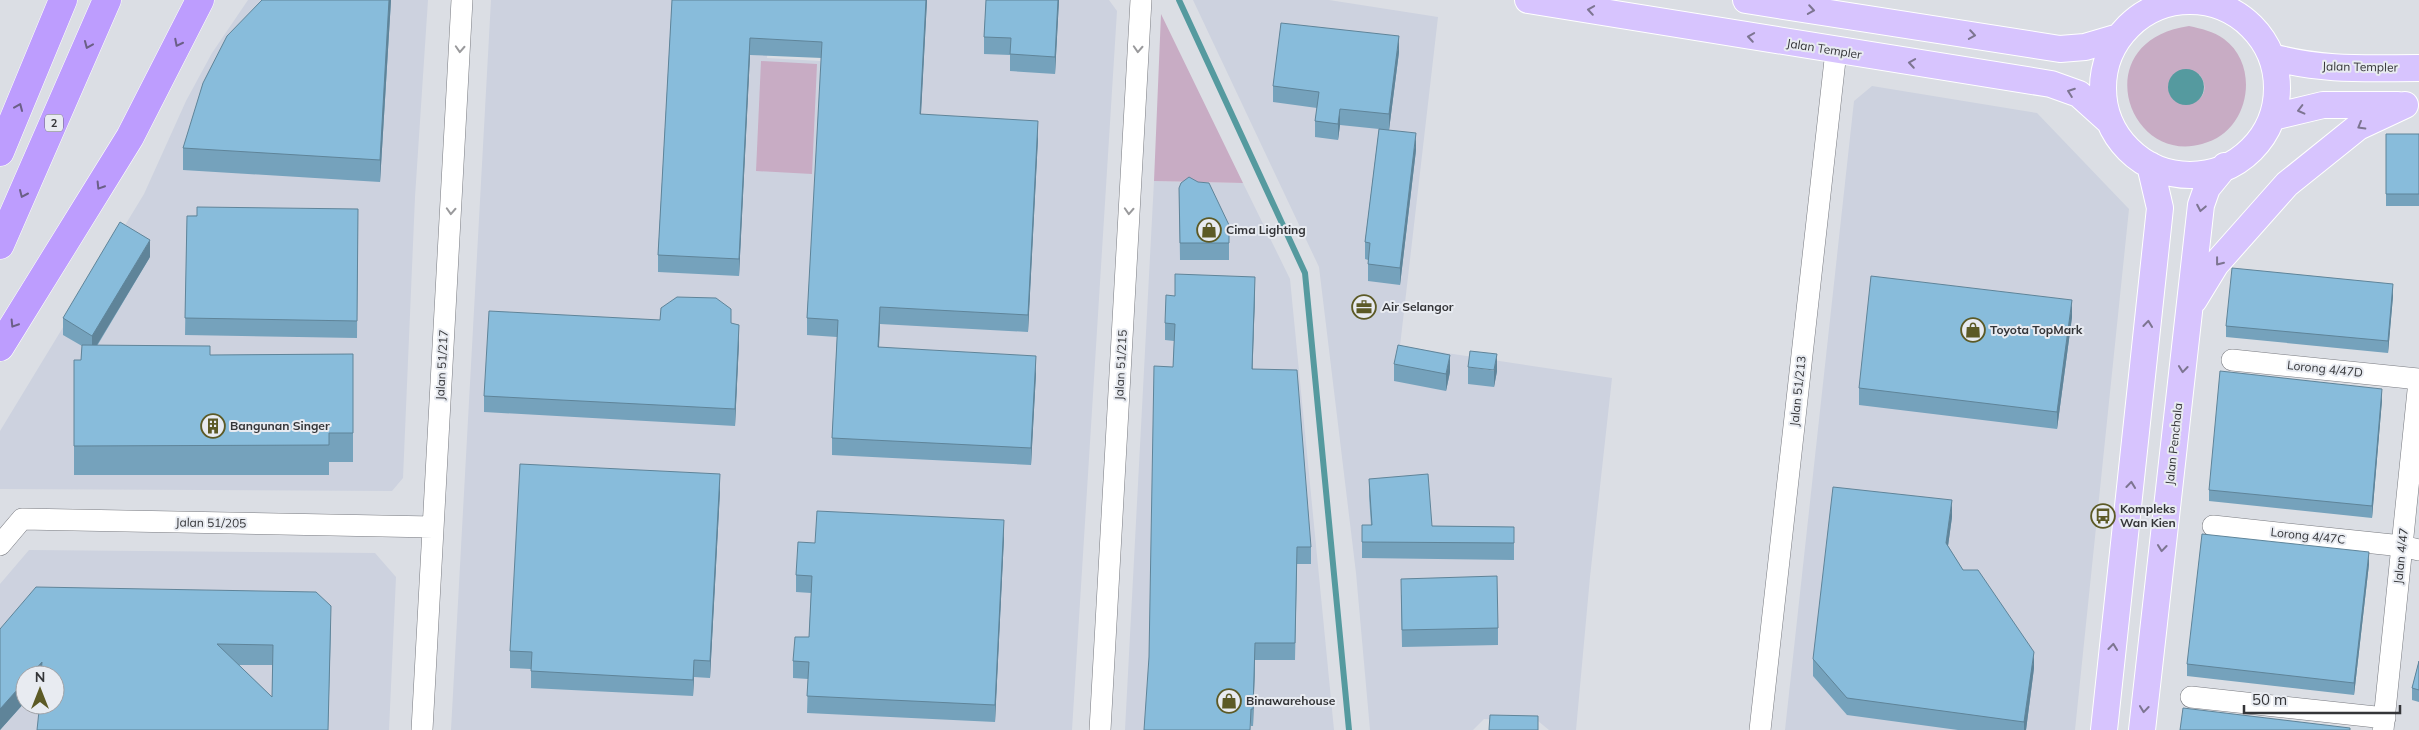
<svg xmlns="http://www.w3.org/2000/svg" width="2419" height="730" viewBox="0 0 2419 730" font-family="Mulish,sans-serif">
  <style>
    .built { fill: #cdd2df; fill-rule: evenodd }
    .green { fill: #c8acc4; fill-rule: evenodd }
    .water { fill: #559a9f }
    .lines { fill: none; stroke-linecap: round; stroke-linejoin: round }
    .stream { stroke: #559a9f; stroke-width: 6 }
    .minor-casing { stroke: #797b81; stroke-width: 22 }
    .major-casing { stroke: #fff; stroke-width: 28 }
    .highway-casing { stroke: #fff; stroke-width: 29 }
    .minor { stroke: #fff; stroke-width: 21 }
    .major { stroke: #d7c4fe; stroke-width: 26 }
    .highway { stroke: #bd9dfe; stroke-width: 28 }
    .wall { fill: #75a2bc; fill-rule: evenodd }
    .shaded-wall { fill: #5f8499 }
    .building { fill: #88bcdb; stroke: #5f8499; fill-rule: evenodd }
    .oneway { stroke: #7d7591 }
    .oneway2 { stroke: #6b5f87 }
    .oneway3 { stroke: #9a9a9c }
    .labels { text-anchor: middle; stroke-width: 4; stroke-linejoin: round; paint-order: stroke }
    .shield { fill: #e8ebf1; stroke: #6a6c70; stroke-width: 1 }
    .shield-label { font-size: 11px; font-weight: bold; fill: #343538 }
    .street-label { font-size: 12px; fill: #343538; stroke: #e8ebf1 }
    .poi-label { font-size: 12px; font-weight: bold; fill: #343538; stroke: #e8ebf1; text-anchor: start }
  </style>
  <rect width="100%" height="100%" fill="#dbdee4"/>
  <path class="built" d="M248,0H428L415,197L403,478L392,491L0,489V431L144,194L186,101L212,53Z
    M491,0H769L767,58L820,61L824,0H1109L1117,11L1072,730H451Z
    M1193,0H1329L1438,17L1400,346L1612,378L1590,577L1576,730H1549L1538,721L1484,719L1473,730H1370L1356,573L1319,267Z
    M1872,86L2037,113L2129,209L2075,730H1785L1854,101Z
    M1154,181L1243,183L1290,279L1334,730H1125Z
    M29,550L375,553L396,577L389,730H0V584ZM25,675H55V705H25Z"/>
  <path class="green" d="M1161,14L1243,183L1154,181Z
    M2189,26C2202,29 2213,31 2224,39C2250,58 2252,96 2235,121C2227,133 2216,140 2202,144C2127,165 2086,41 2189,26ZM2199,74C2218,98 2182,117 2169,93Z
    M761,61L817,64L812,174L756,171Z"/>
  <path class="water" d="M2168 87a18 18 0 1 1 36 0a18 18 0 1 1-36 0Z"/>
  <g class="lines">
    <path class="stream" d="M1179,0L1305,273L1349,730"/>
    <g class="minor-casing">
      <path id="minor" d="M2232,360L2419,379
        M2213,526L2402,546L2419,550
        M0,545L22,519L433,527
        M2191,697L2385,718
        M422,730L462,0
        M1100,730L1141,0
        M1760,730L1836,51
        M2383,730L2419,381"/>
    </g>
    <g class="major-casing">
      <path id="major" d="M1528,0L2051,84L2079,94L2109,121
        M1746,0L2060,49L2085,47L2119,37
        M2103 88a87 87 0 1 1 174 0a87 87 0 1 1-174 0Z
        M2272,57C2323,71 2367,68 2419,68
        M2273,117L2323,105H2398
        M2194,300L2216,264L2287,184L2358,127L2405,105
        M2104,730L2160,208L2150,165
        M2142,730L2201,205L2207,188L2225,166"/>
    </g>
    <g class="highway-casing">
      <path id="highway" d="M0,152L63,0
        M0,245L107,0
        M0,347L130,137L200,0"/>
    </g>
    <use href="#minor" class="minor"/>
    <use href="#major" class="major"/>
    <use href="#highway" class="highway"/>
  </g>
  <path class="wall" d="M391,0L380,182L183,170V148Z
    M672,0H927L921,114L1038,138L1028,332L880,324L879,347L1036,373L1031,465L832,455V438L837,337L807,335V318L822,58L750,55L739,276L658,272V255Z
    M986,0H1059L1055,74L1010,71V55L984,54V37Z
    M1399,52L1389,130L1416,150L1400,285L1368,281V260L1365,259V242L1379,129L1340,125L1338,140L1315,137V121L1317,108L1273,102V86Z
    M2386,134H2419V206H2386Z
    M1179,188L1229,242V260H1180Z
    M358,209L357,338L185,335L187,216Z
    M150,257L97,346L210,355L353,354V462H329V475H74V360H81L82,346L63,335V318Z
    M1255,294L1252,369L1311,547V564H1297L1295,660H1255L1253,726H1251L1173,367L1174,341L1165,340V323L1175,296Z
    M2393,296L2388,353L2226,337V326Z
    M2072,317L2057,429L1859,405V388Z
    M660,320L731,323L739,342L735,426L484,412V396Z
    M1394,364L1450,372L1446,391L1394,381Z
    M1468,367L1497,371L1494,387L1468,384Z
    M2382,400L2372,518L2209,501V490Z
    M1369,479L1432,526L1514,527V560L1362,558V525H1371L1369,496Z
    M720,491L710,678L694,677L693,696L531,688V669L510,668V651Z
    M1952,517L1948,546L1963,570L2034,668L2026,730H1958L1847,715L1813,676V659Z
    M1004,537L995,722L807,713L808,679L793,678V661L809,637L811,593L796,592V575L815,543Z
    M2369,564L2354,695L2187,676V664Z
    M1401,595L1498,628V645L1402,647Z
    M331,627L328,730H37L55,705V675H25V702L0,730V629ZM239,665H272V697Z
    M2419,661V702L2412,700V688Z"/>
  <path class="shaded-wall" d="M389,0H391L380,182V160Z
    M926,0H927L920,131V114Z
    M1058,0H1059L1055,74V57Z
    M1399,36V52L1389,130V114Z
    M750,38V55L739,276V259Z
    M1340,109V125L1338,140V124Z
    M1038,121V138L1028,332V315Z
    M1416,133V150L1400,285V268Z
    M150,240V257L92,353V336Z
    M1255,277V294L1252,386V369Z
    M2393,284V296L2388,353V341Z
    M2072,300V317L2057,429V412Z
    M880,307V324L878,364V347Z
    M739,325V342L735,426V409Z
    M1497,354V371L1494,387V370Z
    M1450,355V372L1446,391V374Z
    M1036,356V373L1031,465V448Z
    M2382,389V400L2372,518V506Z
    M720,474V491L710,678V661Z
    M1952,500V517L1946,560V543Z
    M1004,520V537L995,722V705Z
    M2369,552V564L2354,695V683Z
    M1255,643V660L1253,726V709Z
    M2034,652V668L2026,730H2024V722Z
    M694,660V677L693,696V680Z
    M42,662V675H30Z
    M25,681V702L0,730V709Z"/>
  <path class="building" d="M262,0H389L380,160L183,148L203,83L227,36Z
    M672,0H926L920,114L1038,121L1028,315L880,307L878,347L1036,356L1031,448L832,438L838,320L807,318L822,42L750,38L739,259L658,255Z
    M986,0H1058L1055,57L1010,54L1011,38L984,37Z
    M1281,23L1399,36L1389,114L1340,109L1338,124L1315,121L1319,92L1273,86Z
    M1379,129L1416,133L1400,268L1368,264L1370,243L1365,242Z
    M2386,134H2419V194H2386Z
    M1189,177L1198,182L1209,183L1229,225V243H1180L1179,188L1181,183Z
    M197,207L358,209L357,321L185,318L187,216H197Z
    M120,222L150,240L92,336L63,318Z
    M2232,268L2393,284L2388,341L2226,326Z
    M1175,274L1255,277L1252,369L1297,370L1311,547H1297L1295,643H1255L1253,709H1251L1250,730H1144L1149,657L1154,366L1173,367L1175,324L1165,323L1166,295L1175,296Z
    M1871,276L2072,300L2057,412L1859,388Z
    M677,297L716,298L731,309V323L739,325L735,409L484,396L489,311L660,320L661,308Z
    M82,345L210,346V355L353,354V433H329V445L74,446V360H81Z
    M1398,345L1450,355L1446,374L1394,364Z
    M1470,351L1497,354L1494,370L1468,367Z
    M2220,371L2382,389L2372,506L2209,490Z
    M520,464L720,474L710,661L694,660L693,680L531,671L532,652L510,651Z
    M1428,474L1432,526L1514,527V543L1362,542V525H1372L1369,479Z
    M1833,487L1952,500L1946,543L1963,570H1978L2034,652L2024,722L1847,698L1813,659Z
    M817,511L1004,520L995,705L807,696L809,662L793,661L795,637H809L812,576L796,575L798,542L815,543Z
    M2202,534L2369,552L2354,683L2187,664Z
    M1497,576L1498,628L1402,630L1401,579Z
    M36,587L316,592L331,606L328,730H37L39,711L44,705H55V675H41L42,662L30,675H25V681L0,709V629ZM217,644L273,645L272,697Z
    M2419,661V690L2412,688Z
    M2183,708L2350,728V730H2180Z
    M1490,715L1538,716V730H1489Z"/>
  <defs><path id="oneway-chevron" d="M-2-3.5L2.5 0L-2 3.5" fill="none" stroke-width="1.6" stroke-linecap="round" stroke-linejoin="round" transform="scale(1.25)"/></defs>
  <g class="oneway">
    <use href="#oneway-chevron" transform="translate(1591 10) rotate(-171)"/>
    <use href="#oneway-chevron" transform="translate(1811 10) rotate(9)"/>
    <use href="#oneway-chevron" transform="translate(1972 35) rotate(9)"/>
    <use href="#oneway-chevron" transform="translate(1751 37) rotate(-171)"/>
    <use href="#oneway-chevron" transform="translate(1912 63) rotate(-171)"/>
    <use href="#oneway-chevron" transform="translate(2071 92) rotate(-160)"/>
    <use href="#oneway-chevron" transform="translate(2301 110) rotate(166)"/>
    <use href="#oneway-chevron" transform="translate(2361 126) rotate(150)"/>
    <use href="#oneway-chevron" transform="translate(2201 208) rotate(101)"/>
    <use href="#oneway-chevron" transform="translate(2219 262) rotate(128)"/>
    <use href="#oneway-chevron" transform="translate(2148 324) rotate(-84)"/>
    <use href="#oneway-chevron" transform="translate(2183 369) rotate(96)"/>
    <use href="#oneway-chevron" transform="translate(2131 485) rotate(-84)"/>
    <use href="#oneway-chevron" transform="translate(2162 548) rotate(96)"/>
    <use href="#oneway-chevron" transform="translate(2113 647) rotate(-84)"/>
    <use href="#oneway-chevron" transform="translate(2144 709) rotate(96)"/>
  </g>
  <g class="oneway2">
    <use href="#oneway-chevron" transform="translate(178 43) rotate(117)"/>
    <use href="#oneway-chevron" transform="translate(88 45) rotate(113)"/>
    <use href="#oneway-chevron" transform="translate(19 107) rotate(-67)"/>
    <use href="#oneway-chevron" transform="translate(100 186) rotate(122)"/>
    <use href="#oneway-chevron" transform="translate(23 194) rotate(114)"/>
    <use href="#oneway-chevron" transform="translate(14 324) rotate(122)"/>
  </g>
  <g class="oneway3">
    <use href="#oneway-chevron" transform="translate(460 49) rotate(93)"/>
    <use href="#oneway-chevron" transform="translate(1138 49) rotate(93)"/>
    <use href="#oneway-chevron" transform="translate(451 211) rotate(93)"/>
    <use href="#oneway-chevron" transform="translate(1129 211) rotate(93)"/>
  </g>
  <defs>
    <g id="shop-ring" transform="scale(1.25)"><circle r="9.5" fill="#e8ebf1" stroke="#5c5a26" stroke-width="1.5"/><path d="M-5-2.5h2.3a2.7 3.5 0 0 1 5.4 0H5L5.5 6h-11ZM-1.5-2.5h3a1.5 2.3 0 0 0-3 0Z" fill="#5c5a26"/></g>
    <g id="office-ring" transform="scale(1.25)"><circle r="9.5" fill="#e8ebf1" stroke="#5c5a26" stroke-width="1.5"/><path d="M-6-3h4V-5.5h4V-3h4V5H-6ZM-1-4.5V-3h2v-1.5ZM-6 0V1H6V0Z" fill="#5c5a26"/></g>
    <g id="building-ring" transform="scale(1.25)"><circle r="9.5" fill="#e8ebf1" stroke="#5c5a26" stroke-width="1.5"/><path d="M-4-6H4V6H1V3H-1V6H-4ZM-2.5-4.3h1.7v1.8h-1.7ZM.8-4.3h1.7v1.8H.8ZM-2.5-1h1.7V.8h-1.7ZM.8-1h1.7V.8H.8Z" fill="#5c5a26"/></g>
    <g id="bus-ring" transform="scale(1.25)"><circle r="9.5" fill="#e8ebf1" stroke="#5c5a26" stroke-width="1.5"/><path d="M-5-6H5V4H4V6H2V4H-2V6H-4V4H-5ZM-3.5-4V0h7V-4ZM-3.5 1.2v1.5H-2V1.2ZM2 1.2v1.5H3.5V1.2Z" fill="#5c5a26"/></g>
  </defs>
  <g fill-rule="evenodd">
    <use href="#shop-ring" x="1209" y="230"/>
    <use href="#office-ring" x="1364" y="307"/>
    <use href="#shop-ring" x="1973" y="330"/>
    <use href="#building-ring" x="213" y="426"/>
    <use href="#bus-ring" x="2103" y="516"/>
    <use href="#shop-ring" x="1229" y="701"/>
  </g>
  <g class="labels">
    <rect class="shield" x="45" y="114.5" width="18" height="17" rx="4"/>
    <g class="shield-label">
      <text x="54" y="127">2</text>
    </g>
    <g class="street-label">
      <text transform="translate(1824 49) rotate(9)" y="4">Jalan Templer</text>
      <text transform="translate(2360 67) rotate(1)" y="4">Jalan Templer</text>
      <text transform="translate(442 365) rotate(-87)" y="4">Jalan 51/217</text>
      <text transform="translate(1121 365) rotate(-87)" y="4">Jalan 51/215</text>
      <text transform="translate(2325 369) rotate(6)" y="4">Lorong 4/47D</text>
      <text transform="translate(1798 391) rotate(-84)" y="4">Jalan 51/213</text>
      <text transform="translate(2174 444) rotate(-84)" y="4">Jalan Penchala</text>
      <text transform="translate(211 523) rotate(1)" y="4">Jalan 51/205</text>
      <text transform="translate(2308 536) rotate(6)" y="4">Lorong 4/47C</text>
      <text transform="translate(2401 556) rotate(-84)" y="4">Jalan 4/47</text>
    </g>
    <g class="poi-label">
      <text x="1226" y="234">Cima Lighting</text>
      <text x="1382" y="311">Air Selangor</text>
      <text x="1990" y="334">Toyota TopMark</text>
      <text x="230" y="430">Bangunan Singer</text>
      <text x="2120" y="513">Kompleks<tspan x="2120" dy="14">Wan Kien</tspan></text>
      <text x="1246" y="705">Binawarehouse</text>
    </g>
  </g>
  <g transform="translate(40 690)"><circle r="24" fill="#e8ebf1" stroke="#a0a2a7"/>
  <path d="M0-4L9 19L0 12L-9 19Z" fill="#5c5a26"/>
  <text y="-8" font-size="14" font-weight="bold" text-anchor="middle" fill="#343538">N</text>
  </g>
  <path d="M2244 705v8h156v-8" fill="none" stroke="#343538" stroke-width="2.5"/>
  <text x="2252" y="705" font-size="15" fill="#343538" stroke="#e8ebf1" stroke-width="4" paint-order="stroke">50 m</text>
</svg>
